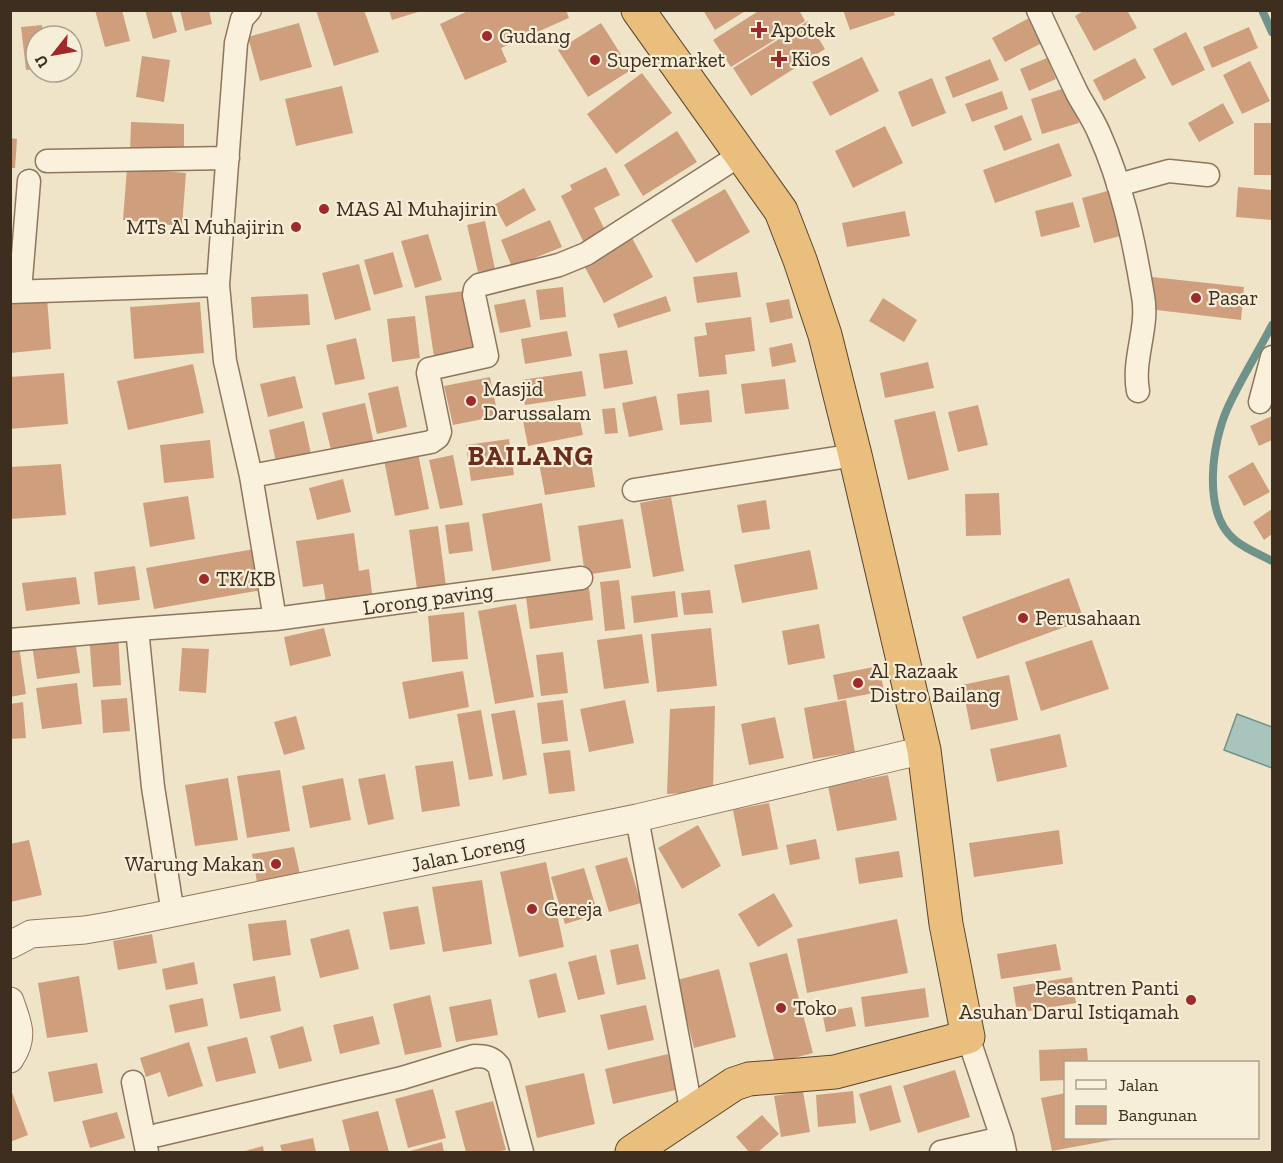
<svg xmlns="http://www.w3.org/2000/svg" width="1283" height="1163" viewBox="0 0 1283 1163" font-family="'Zilla Slab',serif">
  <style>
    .water { fill: #a9c4bc; stroke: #6f938a; stroke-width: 1.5 }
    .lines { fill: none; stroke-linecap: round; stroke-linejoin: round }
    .stream { stroke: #6f938a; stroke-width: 8 }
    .building { fill: #cf9f7d }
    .minor-casing { stroke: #8d765c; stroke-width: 25 }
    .tertiary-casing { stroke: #8d765c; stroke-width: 29 }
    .trunk-casing { stroke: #5b4430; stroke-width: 35 }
    .minor { stroke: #faf1dc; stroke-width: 22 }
    .tertiary { stroke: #faf1dc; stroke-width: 27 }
    .trunk { stroke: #eabe7c; stroke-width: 33 }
    .poi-dot { fill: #9e2a2b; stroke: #f7eed8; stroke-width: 2 }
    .labels { text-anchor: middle; stroke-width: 4.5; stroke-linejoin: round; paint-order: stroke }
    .poi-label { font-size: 21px; fill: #3d2e20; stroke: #f7eed8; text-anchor: start }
    .street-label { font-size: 21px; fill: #3d2e20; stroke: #f7eed8 }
    .district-label { font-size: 27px; font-weight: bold; letter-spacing: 1.5px; fill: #6b2e1e; stroke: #f7eed8 }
  </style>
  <rect width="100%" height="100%" fill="#f0e4c8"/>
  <path class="water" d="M1237,714L1272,727V768L1224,750Z"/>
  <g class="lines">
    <path class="stream" d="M1262,10L1272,32
      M1272,325C1258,352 1241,379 1228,407C1212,442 1201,514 1236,541C1246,549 1261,555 1272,561"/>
  </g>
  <path class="building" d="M95,10H122L130,41L105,47Z
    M145,10H171L177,32L153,39Z
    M180,10H209L212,24L185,31Z
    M316,10H364L379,52L334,66Z
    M389,10H417L418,12L392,20Z
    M470,10H566L569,18L501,48L507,62L465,80L440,24Z
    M703,10H747L715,30Z
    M760,10H799L805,21L731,67L713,40Z
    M843,10H893L895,15L850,30Z
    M1085,10H1127L1137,28L1094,51L1075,16Z
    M1029,18L1042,43L1005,62L992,38Z
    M808,21L825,49L751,96L733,68Z
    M299,23L312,67L260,81L248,37Z
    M601,23L631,70L588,97L558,50Z
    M42,25L43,36H36V69L26,70L21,27Z
    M1249,27L1258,48L1212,68L1203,47Z
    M1186,32L1205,70L1172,86L1153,49Z
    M142,56L170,60L164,102L136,97Z
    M862,57L879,91L830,116L812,82Z
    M1047,58L1056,79L1029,91L1020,69Z
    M1135,58L1146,78L1104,101L1093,80Z
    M990,59L999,80L953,98L945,77Z
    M1250,61L1270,101L1242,114L1223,75Z
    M642,73L672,113L616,154L587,114Z
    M932,78L946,113L912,127L898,92Z
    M342,86L353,133L296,146L285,99Z
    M1068,87L1079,123L1042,134L1031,99Z
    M1002,91L1008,109L972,122L965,104Z
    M1223,103L1234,123L1199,142L1188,123Z
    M1022,115L1032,140L1004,151L994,126Z
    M131,122L184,124V155L130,153Z
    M1254,123H1272V175H1254Z
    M885,126L903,163L853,188L835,151Z
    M677,131L697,162L643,196L624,165Z
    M10,138L17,139L15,168H10Z
    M1059,143L1072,176L995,203L983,170Z
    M606,167L620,195L594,208L608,236L586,247L561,196L572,190L570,185Z
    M127,168L186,173L182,226L123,220Z
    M1238,187L1272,190V220L1236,217Z
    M524,188L536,210L506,227L494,205Z
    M725,189L750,232L696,263L671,220Z
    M1111,190L1124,235L1094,243L1082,198Z
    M1073,202L1080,227L1041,237L1035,211Z
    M905,211L910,236L847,247L842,223Z
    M550,220L562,247L512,267L501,240Z
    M485,221L495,269L478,272L467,225Z
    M428,234L442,280L415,288L401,241Z
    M631,236L653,277L604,303L582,262Z
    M393,252L403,287L374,295L364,260Z
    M359,264L371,310L335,320L322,273Z
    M737,272L741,297L697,303L693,277Z
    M1152,277L1244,287L1241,320L1148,309Z
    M563,287L566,317L540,320L536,290Z
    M472,290L481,350L434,357L425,296Z
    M308,294L310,325L253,328L251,297Z
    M666,296L671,311L618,328L613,314Z
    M47,298L51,349L10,353V301Z
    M883,298L917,320L904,342L869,321Z
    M525,299L531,327L500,333L494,305Z
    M789,299L793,318L770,323L766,303Z
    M200,302L204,353L134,359L130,307Z
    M415,316L420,358L392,362L387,319Z
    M751,317L755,351L725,355L727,374L699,377L694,337L707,335L705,323Z
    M567,331L572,356L525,364L521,339Z
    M356,338L365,379L335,385L326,345Z
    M792,343L796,362L772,367L769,348Z
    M627,350L633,384L604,389L599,354Z
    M928,362L934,388L885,398L880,373Z
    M193,364L204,413L128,430L117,381Z
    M582,371L586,396L525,405L521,380Z
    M64,373L68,424L10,429V377Z
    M295,376L303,408L268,417L260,384Z
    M490,377L498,416L453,425L444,386Z
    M785,379L789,409L745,414L741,384Z
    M398,386L407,427L377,434L368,393Z
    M709,390L712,422L680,425L677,394Z
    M656,396L663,430L629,437L622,403Z
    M365,403L374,444L332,454L322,413Z
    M978,405L988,445L958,452L948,412Z
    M615,408L618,433L605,434L602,409Z
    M578,410L583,435L528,446L523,421Z
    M935,411L949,470L908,480L894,420Z
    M1272,416V440L1259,446L1250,426Z
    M304,421L311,454L276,462L269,430Z
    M509,439L514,475L471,481L466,445Z
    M210,440L214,478L164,483L160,445Z
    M418,453L429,509L395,516L384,460Z
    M453,455L463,505L440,509L429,460Z
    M590,455L595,487L545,495L539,463Z
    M1253,462L1270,492L1244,506L1228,476Z
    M61,464L66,515L10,519V467Z
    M343,479L351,512L317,520L309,488Z
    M999,493L1001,535L966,536L965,494Z
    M188,496L195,539L150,547L143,503Z
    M671,497L684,571L653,577L640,503Z
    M766,500L770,529L742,533L737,505Z
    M542,503L551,561L492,571L482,514Z
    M1272,509V534L1264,540L1253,522Z
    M623,519L631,568L585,575L578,526Z
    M469,522L473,551L449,554L445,525Z
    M438,526L446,586L417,589L409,530Z
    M354,533L359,571L369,569L373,601L327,608L323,584L303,587L296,541Z
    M254,549L262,590L154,609L146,568Z
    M810,550L818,589L742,603L734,565Z
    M135,566L140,600L98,605L94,572Z
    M76,577L80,604L26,611L22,583Z
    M1069,578L1084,620L977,659L962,617Z
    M619,580L625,629L605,631L600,582Z
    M589,588L593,620L530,629L526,597Z
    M710,590L713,613L684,615L681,593Z
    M675,591L678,617L634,623L631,596Z
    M516,604L534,697L495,704L478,611Z
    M464,612L468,659L432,662L428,616Z
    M819,624L825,658L788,665L782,631Z
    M324,628L331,656L290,666L284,637Z
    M711,628L717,686L657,692L651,634Z
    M118,633L121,685L93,687L89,635Z
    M642,634L649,683L604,689L597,640Z
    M75,640L80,673L37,679L32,645Z
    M1092,640L1109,689L1041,711L1025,662Z
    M19,646L26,694L10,697V648Z
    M182,648L209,649L206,693L179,691Z
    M563,652L568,693L541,696L536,655Z
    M879,666L884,691L838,700L833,675Z
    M463,671L469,707L409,719L402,682Z
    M1009,675L1018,720L971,730L962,685Z
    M77,683L82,724L42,729L36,688Z
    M127,698L130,731L103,733L101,700Z
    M563,700L568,741L542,744L537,703Z
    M625,700L634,743L589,752L580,709Z
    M846,700L855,752L813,759L804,708Z
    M23,702L26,738L10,739V704Z
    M715,706L713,791L667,794L670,709Z
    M481,710L493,776L469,780L457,714Z
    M515,710L527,775L503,780L491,714Z
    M296,716L305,749L284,755L274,722Z
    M775,717L784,758L749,765L741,724Z
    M1060,734L1067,767L997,782L990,749Z
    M570,750L575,791L549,794L543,753Z
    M453,761L460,806L422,812L415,766Z
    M280,770L290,831L247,838L237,776Z
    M385,774L394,819L368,825L358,779Z
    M888,775L897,820L837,831L828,786Z
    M228,778L238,840L195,846L185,785Z
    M343,778L351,820L310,828L302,786Z
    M769,803L778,849L742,856L733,810Z
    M698,825L721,866L682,889L658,848Z
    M1059,830L1063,864L974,877L969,843Z
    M816,839L820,859L790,865L786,845Z
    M29,840L42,895L10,902V844Z
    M294,847L300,874L257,882L252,854Z
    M899,851L903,877L859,884L855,858Z
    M627,857L641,903L609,912L595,866Z
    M546,862L564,947L519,957L500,872Z
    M584,868L598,914L565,924L551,877Z
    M482,880L492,944L443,952L432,887Z
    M774,893L793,926L758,947L738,914Z
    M418,906L425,944L390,950L383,912Z
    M897,919L908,973L807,993L797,939Z
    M286,920L291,955L253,961L248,924Z
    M349,929L359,969L320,978L310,939Z
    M152,934L157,963L118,970L113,941Z
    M638,944L646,979L617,985L610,950Z
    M1056,944L1061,970L1001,979L997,954Z
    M787,953L813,1053L775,1063L749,963Z
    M596,955L605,994L578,1000L568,962Z
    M194,962L198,984L166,990L162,969Z
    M719,969L736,1037L694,1048L677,980Z
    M556,973L566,1012L538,1018L529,980Z
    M79,976L88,1032L47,1038L38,983Z
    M275,976L281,1011L240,1019L233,984Z
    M1072,977L1076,1003L1017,1013L1013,987Z
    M925,988L929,1017L865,1027L861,997Z
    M430,995L442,1047L405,1055L393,1004Z
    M203,998L208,1026L175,1033L169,1005Z
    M491,999L498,1035L456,1042L449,1007Z
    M646,1005L654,1040L608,1050L600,1015Z
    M852,1007L856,1026L826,1032L822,1012Z
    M373,1016L380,1044L340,1054L333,1025Z
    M303,1026L312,1061L279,1069L270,1036Z
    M247,1037L256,1073L216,1082L207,1047Z
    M189,1042L203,1086L168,1097L160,1072L146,1077L140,1058Z
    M1087,1048L1088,1062H1066V1080L1040,1081L1039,1050Z
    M668,1054L676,1090L613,1104L605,1069Z
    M97,1063L103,1093L54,1102L48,1072Z
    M955,1070L970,1117L918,1133L903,1086Z
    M584,1073L595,1124L537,1138L525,1086Z
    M891,1085L901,1122L870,1131L859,1094Z
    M10,1087L28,1135L10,1142Z
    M433,1089L446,1138L408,1148L395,1099Z
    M803,1091L810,1132L781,1137L774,1096Z
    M853,1091L856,1123L818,1127L816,1095Z
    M1066,1093V1138L1117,1139L1052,1151L1041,1098Z
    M493,1101L506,1150L495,1152H466L455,1111Z
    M378,1111L389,1152H350L342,1120Z
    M117,1112L125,1138L90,1148L82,1121Z
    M762,1115L779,1134L758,1152H749L736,1137Z
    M313,1138L316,1152H282L280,1145Z
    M442,1142L444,1152H407Z
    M263,1146L264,1152H241Z"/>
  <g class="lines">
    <g class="minor-casing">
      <path id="minor" d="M1038,10C1051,38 1064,66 1077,93C1084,106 1093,119 1099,133C1122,184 1134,241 1143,296C1149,328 1132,359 1138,391
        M47,161L228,158
        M1118,185L1169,171L1208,175
        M20,291L29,181
        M10,292L218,285
        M1260,402L1272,357
        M251,476L431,442L438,437L440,432L428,373L429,369L487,356L474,295L475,289L479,285L559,265L586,254L740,155
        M634,490L855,455
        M275,619L581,578
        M10,640L137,629
        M637,818L692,1114
        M173,914L153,787L137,629L275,619L251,476L225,361L218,285L236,43L242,19L250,10
        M968,1037L1002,1138L1005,1152
        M133,1082L147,1152
        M158,1135L402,1078L474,1056C485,1056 492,1057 499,1066L522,1152
        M941,1152L1002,1138"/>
    </g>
    <g class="tertiary-casing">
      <path id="tertiary" d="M10,945L31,934L85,930L114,925L637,818L924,750
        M10,1001C18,1025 25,1036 10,1059"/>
    </g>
    <g class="trunk-casing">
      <path id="trunk" d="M632,1152L734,1084L749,1079L835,1072L968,1037L946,924L924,750L855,455L825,335L800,260L781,211L638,10"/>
    </g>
    <use href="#minor" class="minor"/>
    <use href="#tertiary" class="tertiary"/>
    <use href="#trunk" class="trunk"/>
  </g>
  <g class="poi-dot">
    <path d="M756 21h6v6h6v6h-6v6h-6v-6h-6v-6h6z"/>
    <circle cx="487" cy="36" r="6"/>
    <path d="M776 50h6v6h6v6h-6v6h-6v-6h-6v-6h6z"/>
    <circle cx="595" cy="60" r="6"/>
    <circle cx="324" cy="209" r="6"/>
    <circle cx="296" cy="227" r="6"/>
    <circle cx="1196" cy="298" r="6"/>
    <circle cx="471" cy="401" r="6"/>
    <circle cx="204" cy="579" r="6"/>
    <circle cx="1023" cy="618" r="6"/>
    <circle cx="858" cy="683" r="6"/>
    <circle cx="276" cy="864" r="6"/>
    <circle cx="532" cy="909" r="6"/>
    <circle cx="1191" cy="1000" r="6"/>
    <circle cx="781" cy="1008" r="6"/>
  </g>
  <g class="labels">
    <g class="poi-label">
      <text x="771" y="37">Apotek</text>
      <text x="499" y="43">Gudang</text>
      <text x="791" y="66">Kios</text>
      <text x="607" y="67">Supermarket</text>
      <text x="336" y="216">MAS Al Muhajirin</text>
      <text x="284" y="234" text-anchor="end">MTs Al Muhajirin</text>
      <text x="1208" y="305">Pasar</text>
      <text x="483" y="396">Masjid<tspan x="483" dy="24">Darussalam</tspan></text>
      <text x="216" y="586">TK/KB</text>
      <text x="1035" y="625">Perusahaan</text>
      <text x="870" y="678">Al Razaak<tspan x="870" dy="24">Distro Bailang</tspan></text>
      <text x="264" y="871" text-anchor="end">Warung Makan</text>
      <text x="544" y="916">Gereja</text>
      <text x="1179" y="995" text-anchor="end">Pesantren Panti<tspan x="1179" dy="24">Asuhan Darul Istiqamah</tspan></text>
      <text x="793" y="1015">Toko</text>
    </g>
    <g class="street-label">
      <text transform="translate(428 599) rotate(-8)" y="7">Lorong paving</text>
      <text transform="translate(468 853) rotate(-12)" y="7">Jalan Loreng</text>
    </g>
    <g class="district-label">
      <text x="531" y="465">BAILANG</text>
    </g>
  </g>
  <rect width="1283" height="1163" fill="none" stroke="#3d2e20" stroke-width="24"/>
  <rect x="1064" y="1061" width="195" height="78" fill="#f7eed8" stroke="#ada18e" stroke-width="1.5"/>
  <rect x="1076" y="1080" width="30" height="9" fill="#faf1dc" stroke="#ada18e" stroke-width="1.5"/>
  <text x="1118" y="1091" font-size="18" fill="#3d2e20">Jalan</text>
  <rect x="1076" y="1106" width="30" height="18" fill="#cf9f7d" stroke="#ada18e" stroke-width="1.5"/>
  <text x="1118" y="1121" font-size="18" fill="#3d2e20">Bangunan</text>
  <g transform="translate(54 54) rotate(239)"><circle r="28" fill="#f7eed8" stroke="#ada18e" stroke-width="1.5"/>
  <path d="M0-4.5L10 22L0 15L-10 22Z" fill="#9e2a2b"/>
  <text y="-9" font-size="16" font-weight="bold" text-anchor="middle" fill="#3d2e20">U</text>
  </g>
</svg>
